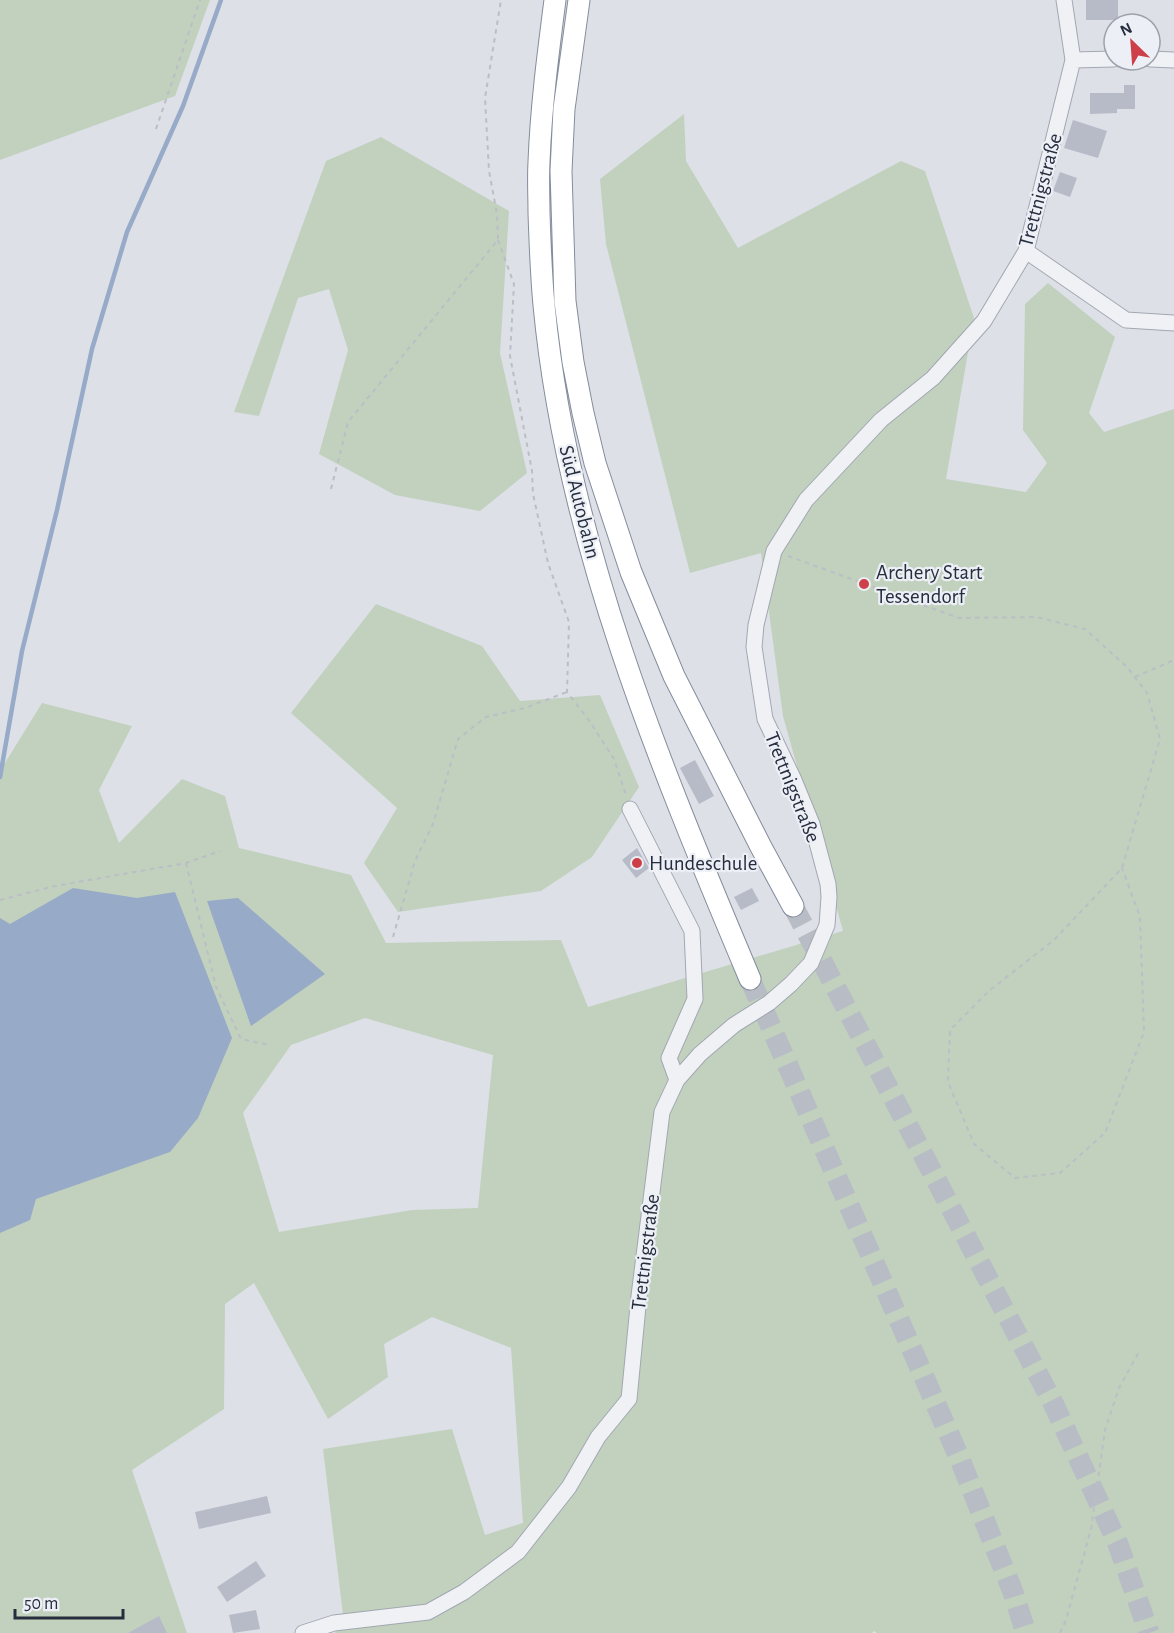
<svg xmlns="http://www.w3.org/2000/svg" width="1174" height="1633" viewBox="0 0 1174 1633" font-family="'Alegreya Sans',sans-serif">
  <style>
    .green { fill: #c1d1be; fill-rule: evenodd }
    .water { fill: #97aac7 }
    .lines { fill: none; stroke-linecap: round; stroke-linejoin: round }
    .stream { stroke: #97aac7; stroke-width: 4.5 }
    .building { fill: #b7bbc7 }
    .highway-tunnel { stroke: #b8bcc5; stroke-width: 21; stroke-dasharray: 21 10; stroke-linecap: butt }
    .minor-casing { stroke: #a2a7b1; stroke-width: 17 }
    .highway-casing { stroke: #848c9d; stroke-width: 23 }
    .path { stroke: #bbbec5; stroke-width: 2; stroke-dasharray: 4.5 4.5; stroke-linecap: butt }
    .minor { stroke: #eff1f5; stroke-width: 15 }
    .highway { stroke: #fff; stroke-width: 21 }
    .poi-dot { fill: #cd4049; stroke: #eceff5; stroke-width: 2 }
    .labels { text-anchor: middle; stroke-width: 4.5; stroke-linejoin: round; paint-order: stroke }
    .street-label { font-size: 21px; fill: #262d3d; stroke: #eceff5 }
    .poi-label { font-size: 21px; fill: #262d3d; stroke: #eceff5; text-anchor: start }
  </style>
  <rect width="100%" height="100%" fill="#dde0e7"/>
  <path class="green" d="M0,0H210L175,96L0,160Z
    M684,114L686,161L738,248L901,161L925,171L974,318L946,479L1026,492L1047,463L1023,430L1025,304L1048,283L1115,337L1089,413L1104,432L1174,409V1633H877L874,1631L872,1633H335L344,1623L323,1449L452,1429L485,1535L523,1523L511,1348L432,1317L384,1344L388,1377L328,1419L254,1283L225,1304L224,1409L132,1470L187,1633H0V771L42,703L132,726L99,790L119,843L182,779L225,796L239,848L351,875L386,943L561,940L588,1007L843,931L783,716L761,553L690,573L606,244L600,179ZM365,1018L493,1055L478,1208L412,1210L279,1232L243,1113L291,1045Z
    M381,137L509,211L500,353L527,473L480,511L395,495L319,454L348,350L329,289L298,298L259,416L234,412L326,161Z
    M376,604L482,646L520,701L600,695L639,787L592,857L541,891L398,912L364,863L397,808L291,713Z"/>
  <path class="water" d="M73,888L137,898L175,892L232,1038L198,1118L170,1152L36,1199L30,1220L0,1233V918L10,924Z
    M238,898L325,974L251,1026L207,901Z"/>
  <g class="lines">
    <path class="stream" d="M0,777L22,651L57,510L92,349L127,232L183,106L221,0"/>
  </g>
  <path class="building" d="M1086,0H1118V20H1086Z
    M1124,85H1135V109H1117V113L1090,114V93H1124Z
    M1073,120L1107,131L1098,158L1064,148Z
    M1060,172L1077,178L1070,197L1053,191Z
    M695,760L714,796L699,804L680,768Z
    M637,848L649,868L636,878L622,860Z
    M752,888L759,901L741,910L734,897Z
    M267,1496L271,1513L199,1529L195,1512Z
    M256,1561L266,1576L227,1602L217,1587Z
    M256,1610L260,1629L233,1633L229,1615Z
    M159,1616L167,1633H128Z"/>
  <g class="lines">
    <path class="highway-tunnel" d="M793,906L1054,1405L1118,1544L1149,1633
      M750,979L959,1457L1013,1592L1026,1633"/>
    <g class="minor-casing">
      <path id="minor" d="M1150,59L1174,60
        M1073,60L1114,59
        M1026,251L1126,320L1174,323
        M630,809L692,931L695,999L669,1058L677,1080
        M303,1633L334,1623L428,1612L464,1592L518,1552L569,1487L598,1437L629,1399L639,1296L662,1112L677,1080L700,1054L734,1025L769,1003L791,984L811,963L827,925L829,897L828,884L812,824L794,780L765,719L754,647L756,625L774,551L806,500L881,420L933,378L984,321L1026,251L1073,60L1064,0"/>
    </g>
    <g class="highway-casing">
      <path id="highway" d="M555,0C548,54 541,108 539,162C538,179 539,196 539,213C540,243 541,274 544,305C566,540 659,763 750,979
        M579,0L564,109L561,171L565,301L573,362L583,413L595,463L631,572L674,676L761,847L793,906"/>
    </g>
    <path class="path" d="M156,129L200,0
      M498,240L514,284L510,356L532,471L533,494L548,563L569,622L567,692L588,719L614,759L626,795
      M331,489L348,422L498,240L497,214L489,171L485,98L501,0
      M788,556L959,618L1036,617L1085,629L1127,667L1147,693L1160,739L1122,868L1054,940L990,990L950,1030L948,1082L974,1144L1015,1178L1060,1173L1105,1133L1144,1032L1140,917L1122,868
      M1135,677L1174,660
      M186,863L216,987L241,1039L270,1045
      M0,900L55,886L186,863L220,851
      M393,937L415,861L433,824L458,739L486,717L525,708L567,692
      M1060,1633L1066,1620L1091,1529L1105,1430L1119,1388L1140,1350"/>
    <use href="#minor" class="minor"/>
    <use href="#highway" class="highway"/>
  </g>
  <g class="poi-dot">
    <circle cx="864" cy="584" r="6"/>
    <circle cx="637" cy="863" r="6"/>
  </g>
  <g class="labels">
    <g class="street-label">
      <text transform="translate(1040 190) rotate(-75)" y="7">Trettnigstraße</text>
      <text transform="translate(580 502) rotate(76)" y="7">Süd Autobahn</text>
      <text transform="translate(793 787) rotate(68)" y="7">Trettnigstraße</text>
      <text transform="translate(645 1252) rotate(-83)" y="7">Trettnigstraße</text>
    </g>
    <g class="poi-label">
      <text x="876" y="579">Archery Start<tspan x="876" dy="24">Tessendorf</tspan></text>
      <text x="649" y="870">Hundeschule</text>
    </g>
  </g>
  <g transform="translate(1132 42) rotate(335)"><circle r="28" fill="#eceff5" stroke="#9da1ab" stroke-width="1.5"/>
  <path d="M0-4.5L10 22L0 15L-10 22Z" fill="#cd4049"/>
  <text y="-9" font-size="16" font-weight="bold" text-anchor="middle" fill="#262d3d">N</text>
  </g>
  <path d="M15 1609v9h108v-9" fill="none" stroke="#262d3d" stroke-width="3"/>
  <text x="24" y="1609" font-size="18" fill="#262d3d" stroke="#eceff5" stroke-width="4.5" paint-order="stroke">50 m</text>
</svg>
